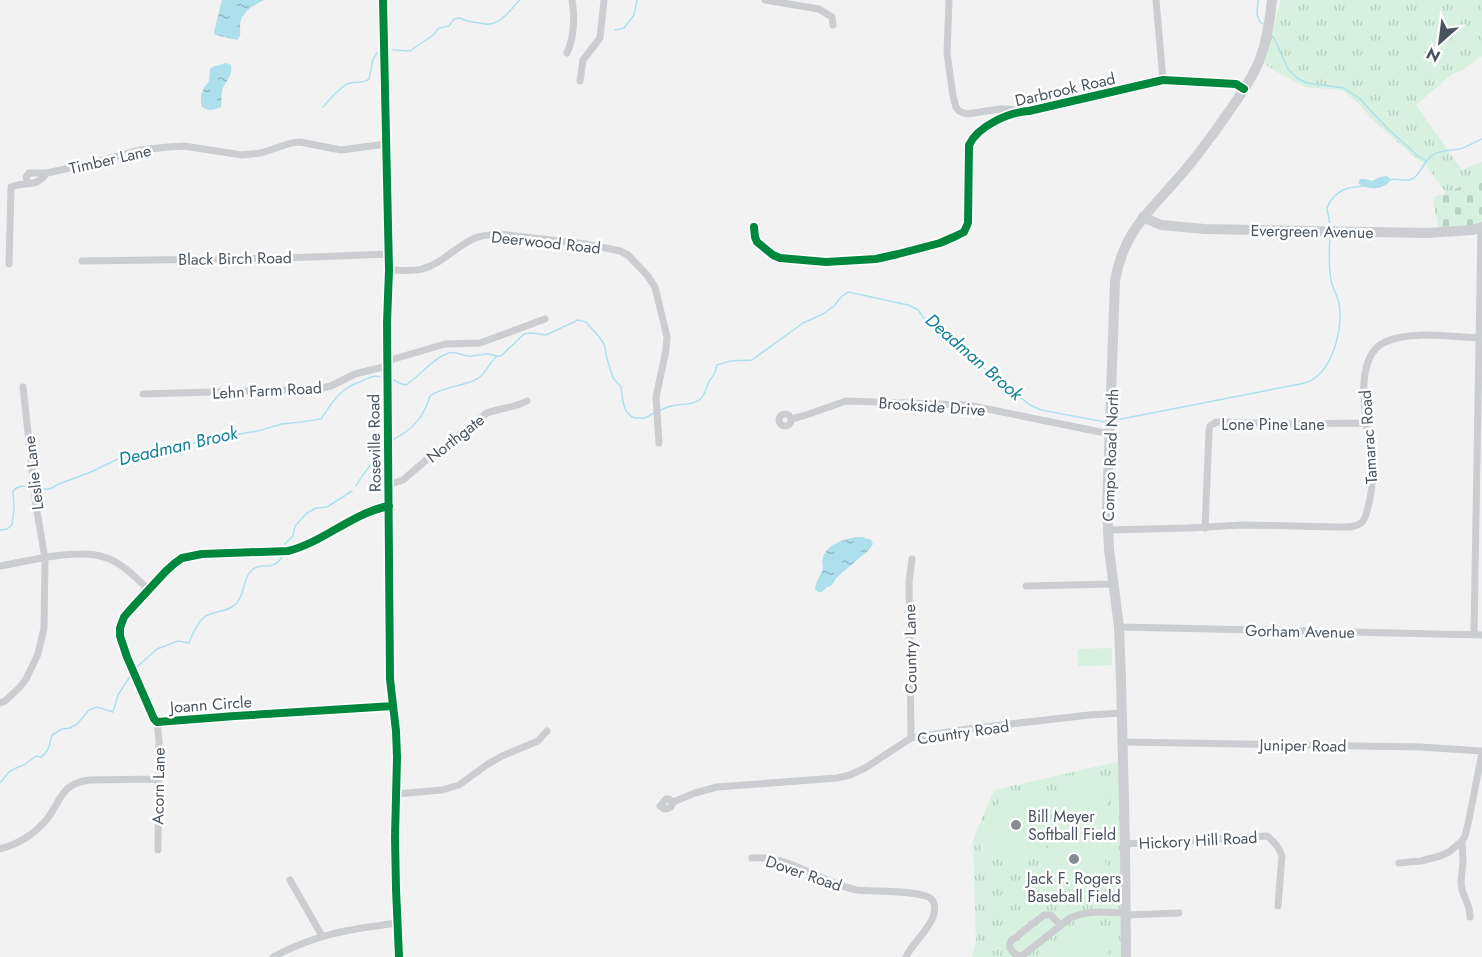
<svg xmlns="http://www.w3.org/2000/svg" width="1482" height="957" viewBox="0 0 1482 957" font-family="Jost,sans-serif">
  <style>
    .grass { fill: url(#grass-tufts) }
    .cemetery { fill: url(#cemetery-stones) }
    .pitch { fill: #d7f0e0 }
    .water { fill: url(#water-ripples) }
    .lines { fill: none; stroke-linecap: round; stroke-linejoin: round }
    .stream { stroke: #ade0ec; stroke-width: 1.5 }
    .street { stroke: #cbcdd0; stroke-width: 7 }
    .secondary { stroke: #ccced1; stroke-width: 10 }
    .cycleway-casing { stroke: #fff; stroke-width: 11 }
    .cycleway { stroke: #00873e; stroke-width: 8 }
    .poi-dot { fill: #848b92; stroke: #fff; stroke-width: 2 }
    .labels { text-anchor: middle; stroke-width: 5; stroke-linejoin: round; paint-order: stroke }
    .street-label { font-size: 16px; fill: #49545e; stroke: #fff }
    .poi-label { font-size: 16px; fill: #49545e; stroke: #fff; text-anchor: start }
    .water-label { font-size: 18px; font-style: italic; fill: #10809b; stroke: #fff }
  </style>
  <defs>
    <pattern id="grass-tufts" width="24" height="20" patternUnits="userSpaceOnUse" patternTransform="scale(1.5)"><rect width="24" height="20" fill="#d7f0e0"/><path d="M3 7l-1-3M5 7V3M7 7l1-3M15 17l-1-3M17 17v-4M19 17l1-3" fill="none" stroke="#bad0c3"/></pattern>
    <pattern id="cemetery-stones" width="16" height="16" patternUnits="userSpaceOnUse" patternTransform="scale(1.5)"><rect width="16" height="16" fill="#d7f0e0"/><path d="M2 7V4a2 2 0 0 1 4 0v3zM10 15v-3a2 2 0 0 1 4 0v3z" fill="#bad0c3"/></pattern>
    <pattern id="water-ripples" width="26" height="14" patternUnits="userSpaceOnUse" patternTransform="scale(1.5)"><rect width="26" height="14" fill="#ade0ec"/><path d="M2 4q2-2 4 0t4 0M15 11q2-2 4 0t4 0" fill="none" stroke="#8fb8c2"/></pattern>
  </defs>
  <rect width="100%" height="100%" fill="#f2f2f2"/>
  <path class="grass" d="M1281,0H1482V56L1463,70L1451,75L1416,105L1462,170L1482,162V178L1446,193L1425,164L1412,155L1372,119L1358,103L1342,90L1305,87L1277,72L1263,63Z
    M1121,761V957H972L976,941L973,840L994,790Z"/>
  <path class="cemetery" d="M1482,178V224L1439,230L1433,198Z"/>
  <path class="pitch" d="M1112,648V665L1078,666L1077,649Z
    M1103,777L1107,810L1055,822L1048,793Z
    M1040,788L1048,841L1043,851L1035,852L982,855L981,832L991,817L1001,798Z
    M1103,819L1106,875L1100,883L1043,882L1041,868L1046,850L1059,834L1079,820Z
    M1088,930L1108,933L1109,957H1056L1071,941Z"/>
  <path class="water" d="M222,0H264C254,5 240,13 240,26C240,32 242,34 237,40L215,35L214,32Z
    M226,63L231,65C233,76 226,80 222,90C221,96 222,101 221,107C214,110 208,112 201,106V95L204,88L209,81L210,69L212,67Z
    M1385,176L1389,177L1390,181C1382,191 1367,190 1358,183L1360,179H1365L1372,181L1380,177Z
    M856,537H862L871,540L873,544L869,550L837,577L831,586L827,587L822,592H818L815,589C816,581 819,578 822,571C824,567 821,562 823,557C829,543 843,540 856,537Z"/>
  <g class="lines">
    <path class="stream" d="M1258,0L1257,15L1260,22L1263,24
      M615,30L624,28L634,15L637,0
      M1273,36L1288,69L1297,78L1307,83L1344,88L1360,99L1387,128L1417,155L1426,161
      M393,50L410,51L433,35L439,28L449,26L454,19L460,18C467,22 472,22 479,23C483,23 486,25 489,24C503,23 511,8 520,0
      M323,107C329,100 342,85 350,83C357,81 363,84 369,79L373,59L377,53
      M1389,180C1398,177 1404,183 1412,179C1421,175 1423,161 1433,155C1442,149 1451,151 1460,149C1467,147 1475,142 1482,139
      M1329,228C1331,218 1327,214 1327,208C1328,205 1330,201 1332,199C1341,188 1351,187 1364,186
      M394,380L399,383L406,385C420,376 433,358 449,353C456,351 461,355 468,356C474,357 481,354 487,354C493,354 495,357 501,356L524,334L532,333L546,335L578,320L586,322L600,338L605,346L606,355L613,378L621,387L623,402L626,411L632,417L636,418H645L654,413
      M659,411C670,405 675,405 687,404C704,402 703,395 709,382C710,379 713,377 714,374C716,371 716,368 717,365L730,361L752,360L803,323L823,314L834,306L841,297L848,292L908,305L918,310L924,318L944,336L1030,405L1041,410L1105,422
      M1116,420L1305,383C1331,375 1341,335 1340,311C1340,301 1335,293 1332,284C1328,269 1329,251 1330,236
      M394,439C413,429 424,417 430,396C444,386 462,387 477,379C486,374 489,363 496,357
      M356,486C365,470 375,463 379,445L383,444
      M38,489H50L59,484L91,472L120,458L154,452L164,453L200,441L218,440L222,434L231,433L240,434L258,431L282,424L301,422L321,419C334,400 339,389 362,381C369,378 372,375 380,377
      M0,530L7,529L12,525L14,509L13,491C18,485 23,486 31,487
      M285,544L293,536L295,526L307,513L316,508L327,507L352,491
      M138,666L157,649L178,641L189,643C192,635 197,624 203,618C212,610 228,613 237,603C245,593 243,577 253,569C264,562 272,572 282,557
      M0,783L9,772L18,767L24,765L36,756L41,757C49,752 50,743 52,735L62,729L70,728L77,724L89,710L97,707L113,712L118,695L129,678"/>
    <path class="street" d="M765,0L819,9L832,17L833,25
      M949,0L947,53L953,96L956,107L959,111L967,114L1000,109H1009L1019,111
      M1156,0L1163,80
      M567,53C575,35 575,18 572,0
      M580,81L583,60L600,38L604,0
      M28,183L26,177L29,173H47L92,163L139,150L168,147L184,146L242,155L261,153L291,143L300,142L341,150L386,144
      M754,227L755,237L757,242L773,255L780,258L826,262L876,259L898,254L940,243L956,236L964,232L968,223L969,145C978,126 1009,112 1029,111L1163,80L1236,84L1244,89
      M82,261L287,258L389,254
      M9,264L11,187C28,180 33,190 47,173
      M389,270C399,270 412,272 422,269C442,264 456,246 475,238C482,235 490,235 498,234L586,244L620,251L628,255L647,275L655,287L667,337L666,350L656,397L659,443
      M387,361L445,344L480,343L545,319
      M143,394L317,389L331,386L355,374L387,366
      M779 420a6 6 0 1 1 12 0a6 6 0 1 1-12 0Z
      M791,419L803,416L846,401L968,405L1110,434
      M388,485L403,480L425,461L487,413C500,408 514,408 527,401
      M389,506C352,513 324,542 288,551L202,554L182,558L175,563L166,571L130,610L124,617L120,628V636L127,657L154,719L157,722L235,716L393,706
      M1205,528L1209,431L1210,426L1216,422L1288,424L1367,423
      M1108,530L1188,528L1243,525L1338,527C1345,527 1355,528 1361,523C1365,520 1367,512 1368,507C1372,493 1373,476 1372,462C1369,431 1349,359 1385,342C1409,330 1452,337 1480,338
      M0,566C29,561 80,547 107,558C123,564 135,577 148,589
      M1026,586L1113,584
      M1119,627L1482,635
      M1474,634L1481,227
      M0,703L5,701L20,687L26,679L38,654L44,628L45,559L36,505L23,387
      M157,722L159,741L158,850
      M911,738L909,582L912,559
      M1123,742L1420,747L1482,751
      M396,794L442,790L459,785L488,764L502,756L538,741L547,731
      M673,802L669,799H666L660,806L664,809C669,809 672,807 673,802L695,793L717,787L837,778L850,775L865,768L911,738L967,729L1089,715L1122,713
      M1462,841L1463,861L1461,883L1462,890L1469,908L1470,917
      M1125,844L1267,836C1275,842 1279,847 1282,856L1278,906
      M0,849C18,844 35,834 47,819C62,799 61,784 89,780L159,779
      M752,858C789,854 822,884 857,890C871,892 927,889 933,901C942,920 912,942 906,957
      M1399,863L1421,861L1440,856L1449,852L1462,841L1465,836L1468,824L1482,753
      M290,880L322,936
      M1125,915L1179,913
      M1060,925L1051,915H1044L1011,941C1007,947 1012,951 1016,955L1022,956L1070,918C1088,910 1106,912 1125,913
      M273,957C316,934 350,929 398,923"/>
    <path class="secondary" d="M383,0L389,270L387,323L390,679L396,731L397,757L395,837L396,889L399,957
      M1143,217L1161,225L1204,229L1427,233L1473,230L1482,227
      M1126,957L1125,844L1121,680L1119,627L1109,549L1107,507L1115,281C1123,232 1149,212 1179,177C1198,156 1214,133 1230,110C1241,94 1253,77 1260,59C1267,40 1270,20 1272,0"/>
    <g class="cycleway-casing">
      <path id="cycleway" d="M383,0L389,270L387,323L390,679L396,731L397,757L395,837L396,889L399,957
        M754,227L755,237L757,242L773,255L780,258L826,262L876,259L898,254L940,243L956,236L964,232L968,223L969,145C978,126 1009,112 1029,111L1163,80L1236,84L1244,89
        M389,506C352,513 324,542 288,551L202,554L182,558L175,563L166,571L130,610L124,617L120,628V636L127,657L154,719L157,722L235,716L393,706"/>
    </g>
    <use href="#cycleway" class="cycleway"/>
  </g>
  <g class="poi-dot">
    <circle cx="1016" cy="825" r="6"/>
    <circle cx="1074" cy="859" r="6"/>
  </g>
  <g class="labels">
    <g class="street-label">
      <text transform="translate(1065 89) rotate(-13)" y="6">Darbrook Road</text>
      <text transform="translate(110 159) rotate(-13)" y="6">Timber Lane</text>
      <text transform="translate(1312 231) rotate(1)" y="6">Evergreen Avenue</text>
      <text transform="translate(546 242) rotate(6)" y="6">Deerwood Road</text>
      <text transform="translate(235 258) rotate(-1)" y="6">Black Birch Road</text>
      <text transform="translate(267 390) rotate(-3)" y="6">Lehn Farm Road</text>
      <text transform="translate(932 406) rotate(4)" y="6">Brookside Drive</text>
      <text x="1273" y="430">Lone Pine Lane</text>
      <text transform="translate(1368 437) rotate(-94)" y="6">Tamarac Road</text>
      <text transform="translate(455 438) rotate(-38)" y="6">Northgate</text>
      <text transform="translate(374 443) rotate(-91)" y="6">Roseville Road</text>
      <text transform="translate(1110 455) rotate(-88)" y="6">Compo Road North</text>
      <text transform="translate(33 473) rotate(-97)" y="6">Leslie Lane</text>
      <text transform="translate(1300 631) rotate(1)" y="6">Gorham Avenue</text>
      <text transform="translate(910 649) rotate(-91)" y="6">Country Lane</text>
      <text transform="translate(211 704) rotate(-4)" y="6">Joann Circle</text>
      <text transform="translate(963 732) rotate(-8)" y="6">Country Road</text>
      <text transform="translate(1303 745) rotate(1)" y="6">Juniper Road</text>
      <text transform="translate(158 786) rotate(-89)" y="6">Acorn Lane</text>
      <text transform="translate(1198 840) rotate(-3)" y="6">Hickory Hill Road</text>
      <text transform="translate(804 873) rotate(19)" y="6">Dover Road</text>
    </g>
    <g class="poi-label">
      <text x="1028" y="822">Bill Meyer<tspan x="1028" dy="18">Softball Field</tspan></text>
      <text x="1074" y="884" text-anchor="middle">Jack F. Rogers<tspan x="1074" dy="18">Baseball Field</tspan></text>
    </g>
    <g class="water-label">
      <text transform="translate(974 357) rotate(41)" y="6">Deadman Brook</text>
      <text transform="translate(178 446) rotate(-13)" y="6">Deadman Brook</text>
    </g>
  </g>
  <g transform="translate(1440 42) rotate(208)" stroke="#ffffff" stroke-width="4.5" paint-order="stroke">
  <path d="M0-4.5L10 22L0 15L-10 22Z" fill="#49545e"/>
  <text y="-9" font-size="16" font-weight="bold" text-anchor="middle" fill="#49545e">N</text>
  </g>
</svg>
